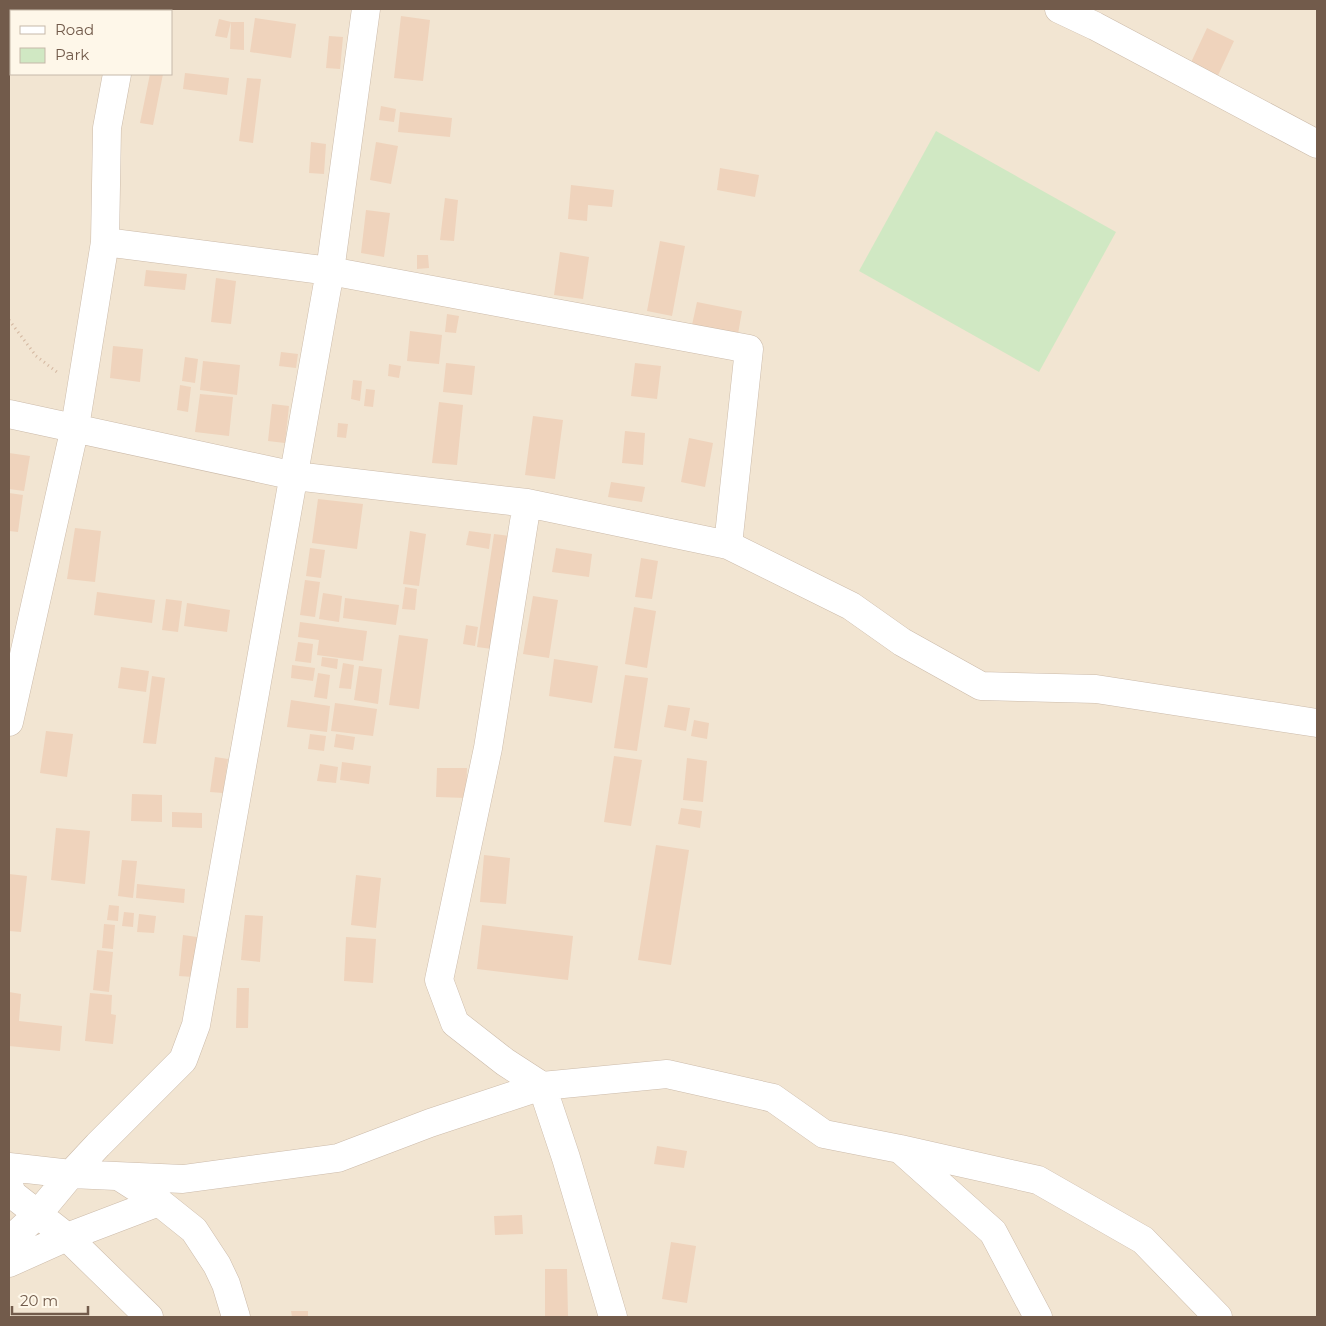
<svg xmlns="http://www.w3.org/2000/svg" width="1326" height="1326" viewBox="0 0 1326 1326" font-family="Montserrat,sans-serif">
  <style>
    .residential { fill: #f2e5d2; fill-rule: evenodd }
    .green { fill: #d0e8c3 }
    .building { fill: #efd3bc }
    .lines { fill: none; stroke-linecap: round; stroke-linejoin: round }
    .minor-casing { stroke: #cba; stroke-width: 29 }
    .path { stroke: #d4b7a0; stroke-width: 3; stroke-dasharray: 1 4; stroke-linecap: butt }
    .minor { stroke: #fff; stroke-width: 28 }
  </style>
  <rect width="100%" height="100%" fill="#fbf3e3"/>
  <path class="residential" d="M9,9H1317V1317H9ZM11,11H171V74H11Z"/>
  <path class="green" d="M936,131L1116,232L1039,372L859,271Z"/>
  <path class="building" d="M401,16L430,20L423,81L394,78Z
    M255,18L296,24L291,58L250,52Z
    M219,19L231,22L227,38L215,36Z
    M231,22H244V50L230,49Z
    M1207,28L1234,41L1214,84L1187,71Z
    M329,36L343,37L340,69L326,68Z
    M185,73L229,78L227,95L183,89Z
    M150,74H163L153,125L140,123Z
    M247,78L261,79L253,143L239,141Z
    M381,106L396,109L394,122L379,120Z
    M400,112L452,118L450,137L398,132Z
    M311,142L326,144L324,174L309,173Z
    M376,142L398,146L391,184L370,180Z
    M720,168L759,175L755,197L717,190Z
    M571,185L614,190L612,207L588,205L587,221L568,219Z
    M445,198L458,200L454,241L440,240Z
    M366,210L390,213L384,257L361,253Z
    M660,241L685,246L672,316L647,311Z
    M560,252L589,257L583,299L554,295Z
    M417,255H428L429,268L417,269Z
    M146,270L187,274L185,290L144,286Z
    M216,278L236,281L231,324L211,322Z
    M697,302L742,311L738,334L692,325Z
    M447,314L459,316L456,333L445,332Z
    M410,331L442,335L439,364L407,361Z
    M113,346L143,349L140,382L110,378Z
    M281,352L298,354L296,368L279,366Z
    M185,357L198,359L195,383L182,381Z
    M203,361L240,365L237,395L200,390Z
    M446,363L475,366L472,395L443,392Z
    M635,363L661,366L657,399L631,396Z
    M389,364L401,366L399,378L388,376Z
    M353,380L362,381L360,401L351,399Z
    M180,385L191,387L188,412L177,410Z
    M366,389L375,390L373,407L364,406Z
    M200,394L233,397L229,436L195,432Z
    M439,402L463,405L457,465L432,463Z
    M272,404L289,406L285,443L268,441Z
    M533,416L563,420L555,479L525,475Z
    M338,423L348,424L346,438L337,437Z
    M625,431L645,433L643,465L622,463Z
    M689,438L713,443L705,487L681,482Z
    M9,453L30,456L24,491L9,489Z
    M611,482L645,487L642,502L608,497Z
    M9,493L23,495L18,532L9,531Z
    M318,499L363,504L357,549L312,543Z
    M75,528L101,531L95,582L67,579Z
    M410,531L426,534L419,586L403,584Z
    M469,531L491,534L489,549L466,545Z
    M494,534L510,536L492,649L477,647Z
    M310,548L325,550L321,578L306,576Z
    M556,548L592,554L589,577L552,572Z
    M641,558L658,561L652,599L635,597Z
    M305,580L320,582L315,617L300,615Z
    M405,587L417,589L415,610L402,609Z
    M97,592L155,600L152,623L94,615Z
    M323,593L342,596L339,622L319,619Z
    M533,596L558,600L549,658L523,654Z
    M345,598L399,605L396,625L343,618Z
    M166,599L182,601L178,632L162,630Z
    M187,603L230,610L227,632L184,626Z
    M634,607L656,611L647,668L625,664Z
    M300,622L367,631L363,661L317,655L319,640L298,637Z
    M466,625L478,627L475,646L463,644Z
    M399,635L428,639L419,709L389,705Z
    M298,642L313,644L311,663L295,661Z
    M322,657L338,659L337,669L321,666Z
    M554,659L598,666L592,703L549,696Z
    M343,663L354,665L351,689L339,688Z
    M292,665L315,668L313,681L291,678Z
    M359,666L382,669L378,704L354,700Z
    M121,667L149,671L146,692L118,688Z
    M318,673L330,675L327,699L314,697Z
    M625,675L648,678L637,751L614,748Z
    M152,676L165,678L156,744L143,743Z
    M291,700L330,706L327,732L287,727Z
    M335,703L377,709L373,736L331,731Z
    M668,705L690,708L686,731L664,727Z
    M694,720L709,723L707,739L691,736Z
    M46,731L73,734L67,777L40,773Z
    M310,734L326,736L324,751L308,749Z
    M336,734L355,737L353,750L334,747Z
    M614,756L642,760L631,826L604,822Z
    M215,757L228,759L223,793L210,792Z
    M687,758L707,761L703,802L683,800Z
    M342,762L371,766L369,784L340,780Z
    M320,764L338,767L336,783L317,781Z
    M437,768H467L466,798L436,797Z
    M132,794L162,795V822L131,821Z
    M681,808L702,811L700,828L678,824Z
    M172,812L202,813V828L172,827Z
    M56,828L90,831L85,884L51,880Z
    M656,845L689,850L671,965L638,960Z
    M484,855L510,858L506,904L480,902Z
    M122,860L137,861L133,898L118,896Z
    M9,874L27,876L21,932L9,931Z
    M356,875L381,878L376,928L351,925Z
    M137,884L185,889L184,903L136,898Z
    M109,905L119,906L118,921L107,920Z
    M124,912L134,913L133,927L122,926Z
    M139,914L156,916L154,933L137,932Z
    M245,915L263,916L260,962L241,960Z
    M104,924L115,925L113,949L102,948Z
    M482,925L573,936L568,980L477,969Z
    M183,935L197,937L193,977L179,976Z
    M346,937L376,939L373,983L344,981Z
    M97,950L113,952L109,992L93,990Z
    M237,988H249L248,1028H236Z
    M9,992L21,994L19,1021L62,1026L60,1051L9,1046Z
    M90,993L112,995L111,1014L116,1015L113,1044L85,1041Z
    M657,1146L687,1151L684,1168L654,1164Z
    M522,1215L523,1234L495,1235L494,1216Z
    M671,1242L696,1246L687,1303L662,1299Z
    M545,1269H567L568,1316H545Z
    M291,1311H308V1317H292Z"/>
  <g class="lines">
    <g class="minor-casing">
      <path id="minor" d="M1059,9L1095,26L1317,144
        M128,11L129,9
        M105,242L330,271L749,349L728,545
        M9,414L295,476L527,503L728,545L851,606L902,642L981,686L1096,689L1317,723
        M527,503L488,748L439,980L455,1023L505,1062L542,1086L566,1158L613,1317
        M9,722L75,427L105,242L107,128L117,74
        M901,1150L993,1232L1038,1317
        M9,1167L71,1174L183,1179L338,1158L430,1123L542,1086L667,1074L773,1098L824,1134L900,1149L1038,1180L1143,1240L1218,1317
        M120,1177L159,1202L194,1230L217,1265L226,1284L236,1317
        M9,1185L12,1194L67,1237L149,1317
        M9,1241L37,1215L71,1174L98,1145L183,1060L196,1025L330,271L366,9
        M9,1263L67,1237L159,1202"/>
    </g>
    <path class="path" d="M9,320L36,356L57,372"/>
    <use href="#minor" class="minor"/>
  </g>
  <rect width="1326" height="1326" fill="none" stroke="#725b4b" stroke-width="20"/>
  <rect x="10" y="10" width="162" height="65" fill="#fef7e9" stroke="#c6b9aa"/>
  <rect x="20" y="26" width="25" height="8" fill="#ffffff" stroke="#c6b9aa"/>
  <text x="55" y="35" font-size="15" fill="#725b4b">Road</text>
  <rect x="20" y="48" width="25" height="15" fill="#d0e8c3" stroke="#c6b9aa"/>
  <text x="55" y="60" font-size="15" fill="#725b4b">Park</text>
  <path d="M12 1306v8h76v-8" fill="none" stroke="#725b4b" stroke-width="2.5"/>
  <text x="20" y="1306" font-size="15" fill="#725b4b" stroke="#fef7e9" stroke-width="4" paint-order="stroke">20 m</text>
</svg>
